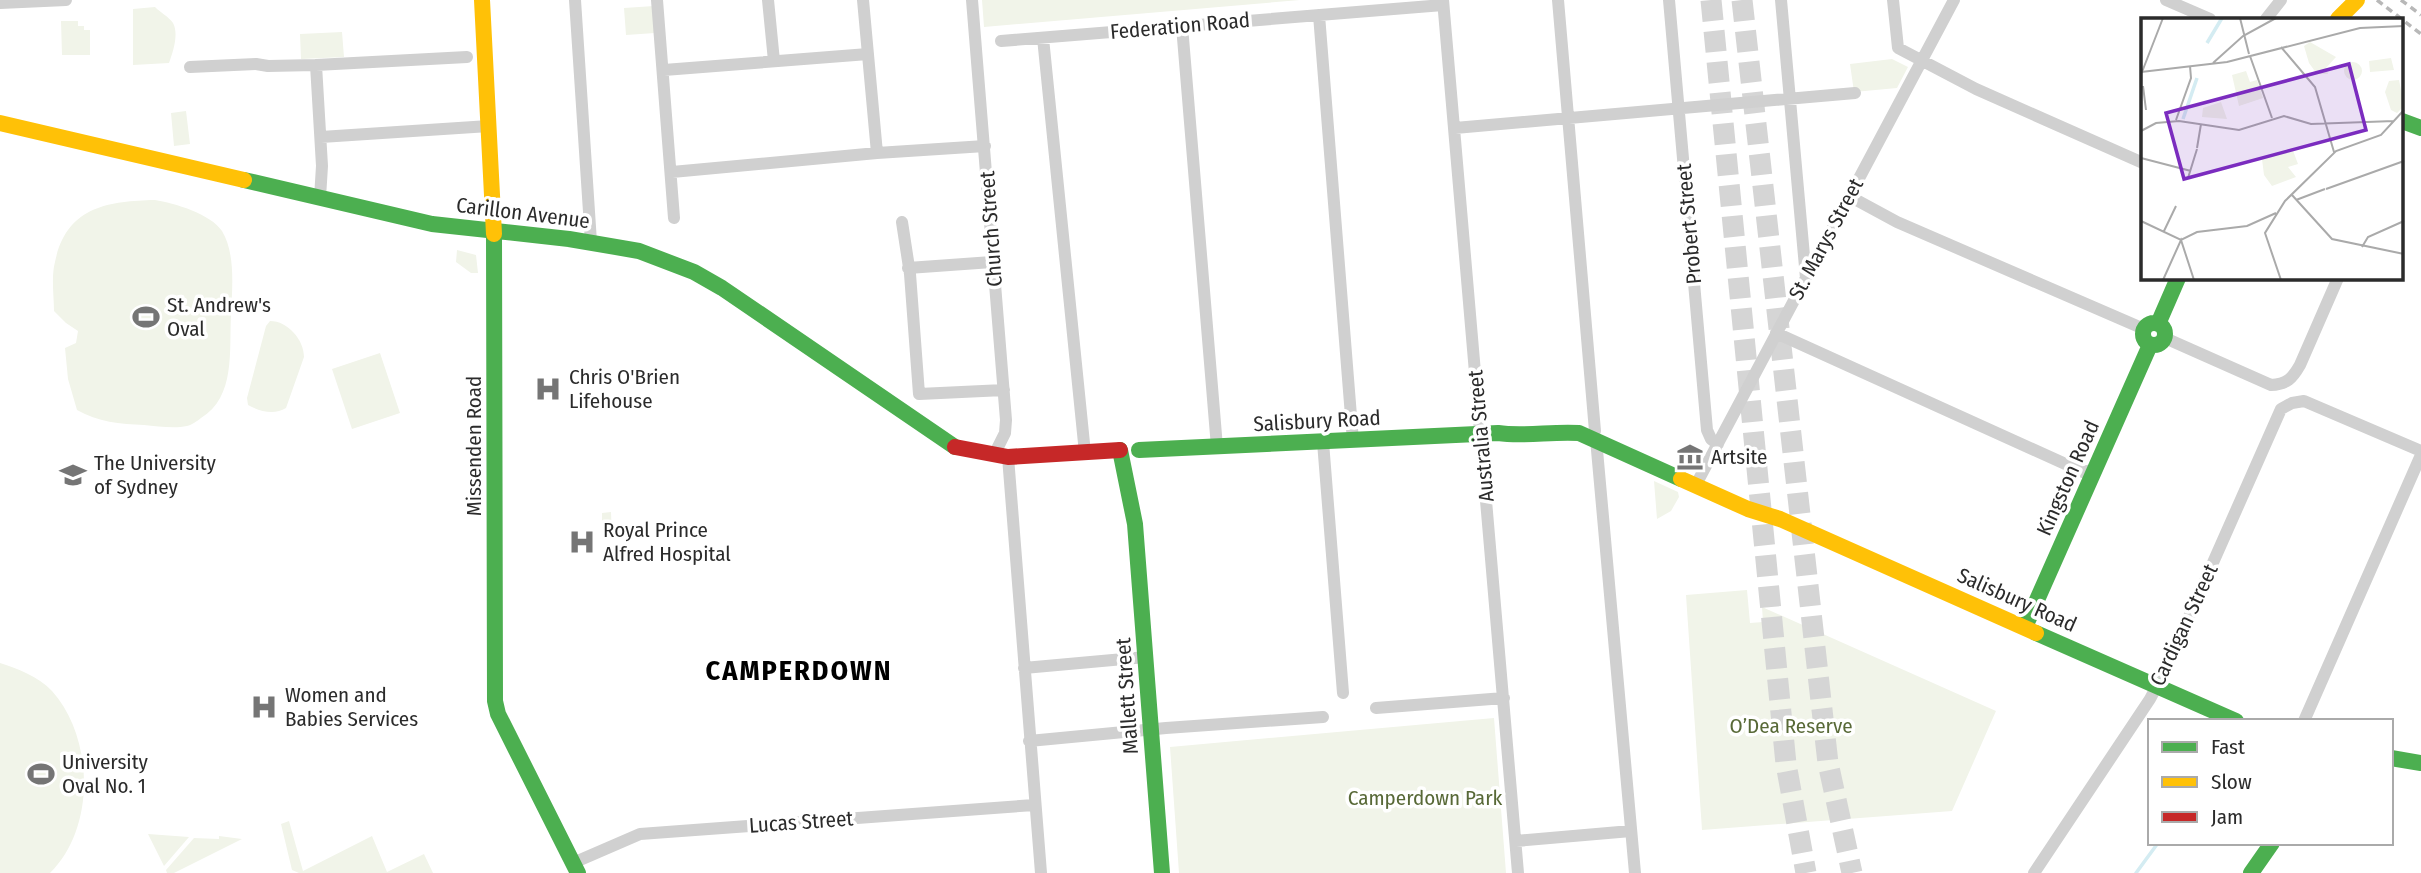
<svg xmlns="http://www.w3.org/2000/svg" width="2421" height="873" viewBox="0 0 2421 873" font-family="'Fira Sans Condensed',sans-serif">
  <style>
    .green { fill: #f1f4e9 }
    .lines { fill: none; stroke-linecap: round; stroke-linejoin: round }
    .stream { stroke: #d4ecf2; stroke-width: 3.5 }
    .highway-tunnel { stroke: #d5d5d5; stroke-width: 21; stroke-dasharray: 21 10; stroke-linecap: butt }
    .street { stroke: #d0d0d0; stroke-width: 12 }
    .fast { stroke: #4caf50; stroke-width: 16 }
    .slow { stroke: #ffc107; stroke-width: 16 }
    .jam { stroke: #c62828; stroke-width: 16 }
    .rail { stroke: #b8b8b8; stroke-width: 3.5; stroke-dasharray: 7 5; stroke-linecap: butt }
    .labels { text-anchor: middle; stroke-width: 7; stroke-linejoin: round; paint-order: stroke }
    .street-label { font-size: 21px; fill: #2b2b2b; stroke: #fff }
    .poi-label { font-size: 21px; fill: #2b2b2b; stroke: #fff; text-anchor: start }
    .park-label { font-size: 21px; fill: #586937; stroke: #fff }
    .district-label { font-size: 28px; font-weight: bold; letter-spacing: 2px; fill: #000; stroke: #fff }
    .inset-river { fill: none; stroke: #d4ecf2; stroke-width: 3.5 }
    .inset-road { fill: none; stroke: #aaa; stroke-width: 2 }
    .view { fill: #7b2cbf; fill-opacity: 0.15; stroke: #7b2cbf; stroke-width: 3.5 }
    .inset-edge { fill: none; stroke: #2b2b2b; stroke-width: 3.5 }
  </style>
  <rect width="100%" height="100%" fill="#fff"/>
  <path class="green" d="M982,0H1300L984,27Z
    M654,6L655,33L626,35L624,8Z
    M155,7C160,12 169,17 173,23C179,34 173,52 169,63L133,65V9Z
    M61,21H78V26H84V30H90V55H62Z
    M342,32L344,57L301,59L300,34Z
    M1892,59L1908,67L1897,88L1854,92L1850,64Z
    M186,111L190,144L174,146L171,113Z
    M155,200C174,203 211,214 222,231C236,254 232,290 231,315C229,350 236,397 201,418C197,421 192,425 187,426C174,429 157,426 144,425C120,424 98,422 77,410L68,379L65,348L76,343L78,331L66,323L54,311C54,296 51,277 55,262C66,207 108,201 155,200Z
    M457,250L476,255L478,273H471L456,262Z
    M270,321C288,321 304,340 304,357L286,408C275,415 260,412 248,405L247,398L266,326Z
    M380,353L400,413L352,429L332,369Z
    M1654,481L1678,492L1679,497L1671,511L1657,519Z
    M611,512L612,538H602V513Z
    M1747,590L1750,623L1763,622L1762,607L1996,711L1952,811L1702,830L1686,595Z
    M0,663C18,669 38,676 52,691C94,738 96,828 50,873H0Z
    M1494,718L1506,873H1179L1170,747Z
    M289,821L303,871L372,836L387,872L424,854L433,873H299L292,870L281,824Z
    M148,834L189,837L164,866Z
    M219,836L242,839L174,873H167L166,870L194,838L219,839Z"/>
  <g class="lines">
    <path class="stream" d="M2136,873L2158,843"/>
    <path class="highway-tunnel" d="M1711,0L1786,764L1806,873
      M1742,0L1828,763L1852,873"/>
    <path class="street" d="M575,0L591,242
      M657,0L674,218
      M768,0L774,61
      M863,0L877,153
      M972,0L1006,420L1005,433L994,455
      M1443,0L1518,873
      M1558,0L1595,431
      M1669,0L1707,430L1711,439L1718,444
      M1781,0L1806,278
      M1893,0L1898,48L1976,89L2143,163
      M2166,0L2210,19
      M0,3L66,0
      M1319,15L1353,441
      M2266,19L2281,0
      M1182,26L1217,447
      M1043,38L1085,453
      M1001,41L1443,5
      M316,65L322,166L320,198
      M190,67L256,64L268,66L316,65L467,57
      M664,70L868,54
      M1455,128L1855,93
      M321,137L489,126
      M672,172L877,153L985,146
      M1849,196L1897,222L2144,329
      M902,222L910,274L919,394L1004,390
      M908,268L992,262
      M1776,333L2083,472L2093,470
      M2165,338L2271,385C2287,384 2292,379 2300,365L2338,278
      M1596,439L1635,873
      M1323,442L1343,693
      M1008,457L1041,873
      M1699,479L1954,0
      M1024,668L1146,657
      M1376,708L1504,698
      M2304,721L2421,455
      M1029,741L1166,728L1323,717
      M1516,841L1631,831
      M573,863L640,834L1034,805
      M2034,873L2150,699L2165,671L2281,409L2292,403L2304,401L2421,451"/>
    <path class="fast" d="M2402,121L2421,128
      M244,180L432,224L569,239L639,251L694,272L722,288L955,447
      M494,234L495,701L498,714L578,873
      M2143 334a11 11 0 1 1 22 0a11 11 0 1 1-22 0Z
      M2158,324L2178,278
      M1120,450L1135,524L1162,873
      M1139,450L1498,433C1525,437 1552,431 1579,433L1681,479
      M2025,627L2150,345
      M2036,633L2236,721
      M2391,758L2421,763
      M2251,873L2272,843"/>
    <path class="slow" d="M482,0L494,234
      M2338,19L2357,0
      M0,123L244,180
      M1681,479L1748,509L1780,519L2036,633"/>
    <path class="jam" d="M955,447L1008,457L1120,450"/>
    <path class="rail" d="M2377,0L2421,34
      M2401,0L2421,15"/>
  </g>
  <defs>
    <g id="stadium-bare" transform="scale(2.1)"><path d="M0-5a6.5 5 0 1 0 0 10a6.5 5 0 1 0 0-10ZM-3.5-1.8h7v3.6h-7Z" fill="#757575" stroke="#fff" stroke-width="2.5" paint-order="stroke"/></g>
    <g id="hospital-bare" transform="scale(2.1)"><path d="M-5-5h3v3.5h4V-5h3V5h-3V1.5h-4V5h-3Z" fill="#757575" stroke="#fff" stroke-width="2.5" paint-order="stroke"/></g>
    <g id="museum-bare" transform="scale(2.1)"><path d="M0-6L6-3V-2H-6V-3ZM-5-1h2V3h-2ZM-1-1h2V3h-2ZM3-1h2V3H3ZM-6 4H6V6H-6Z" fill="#757575" stroke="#fff" stroke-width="2.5" paint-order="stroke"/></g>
    <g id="university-bare" transform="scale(2.1)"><path d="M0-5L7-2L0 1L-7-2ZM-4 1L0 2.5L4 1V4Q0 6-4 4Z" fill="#757575" stroke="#fff" stroke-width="2.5" paint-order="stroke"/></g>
  </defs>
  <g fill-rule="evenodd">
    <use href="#stadium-bare" x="146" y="317"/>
    <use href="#hospital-bare" x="548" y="389"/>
    <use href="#museum-bare" x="1690" y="457"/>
    <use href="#university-bare" x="73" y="475"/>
    <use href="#hospital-bare" x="582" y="542"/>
    <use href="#hospital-bare" x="264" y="707"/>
    <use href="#stadium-bare" x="41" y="774"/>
  </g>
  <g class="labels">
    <g class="street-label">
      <text transform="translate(1180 26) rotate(-5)" y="7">Federation Road</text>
      <text transform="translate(523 213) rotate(7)" y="7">Carillon Avenue</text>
      <text transform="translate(1689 224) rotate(-95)" y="7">Probert Street</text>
      <text transform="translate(991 229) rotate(-94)" y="7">Church Street</text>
      <text transform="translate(1826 239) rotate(-62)" y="7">St. Marys Street</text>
      <text transform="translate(1317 421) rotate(-3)" y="7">Salisbury Road</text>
      <text transform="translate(1481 436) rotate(-95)" y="7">Australia Street</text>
      <text transform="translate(474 446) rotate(-90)" y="7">Missenden Road</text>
      <text transform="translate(2068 478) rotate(-66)" y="7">Kingston Road</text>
      <text transform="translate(2017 600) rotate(24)" y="7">Salisbury Road</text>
      <text transform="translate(2184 625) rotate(-65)" y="7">Cardigan Street</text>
      <text transform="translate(1127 696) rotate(-94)" y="7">Mallett Street</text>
      <text transform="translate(801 822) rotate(-4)" y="7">Lucas Street</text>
    </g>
    <g class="poi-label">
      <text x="167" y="312">St. Andrew's<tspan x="167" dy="24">Oval</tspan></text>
      <text x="569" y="384">Chris O'Brien<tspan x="569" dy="24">Lifehouse</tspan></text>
      <text x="1711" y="464">Artsite</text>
      <text x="94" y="470">The University<tspan x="94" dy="24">of Sydney</tspan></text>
      <text x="603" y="537">Royal Prince<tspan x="603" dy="24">Alfred Hospital</tspan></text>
      <text x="285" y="702">Women and<tspan x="285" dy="24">Babies Services</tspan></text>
      <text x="62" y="769">University<tspan x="62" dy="24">Oval No. 1</tspan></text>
    </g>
    <g class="park-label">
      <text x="1791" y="733">O’Dea Reserve</text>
      <text x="1425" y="805">Camperdown Park</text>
    </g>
    <g class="district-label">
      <text x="799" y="680">CAMPERDOWN</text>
    </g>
  </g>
  <g transform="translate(2141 18)">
    <rect width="262" height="262" fill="#fff"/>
    <path d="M169,24L195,39L185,50L187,56H176L168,45L163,28ZM250,40L253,52L229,54L228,43ZM203 53a9 9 0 1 1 18 0a9 9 0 1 1-18 0ZM105,53L109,64L116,62L122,80L98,88L91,57ZM258,62L263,88L256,95L250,92L244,74L248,63ZM80,84L86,101L61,99L62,90ZM151,130L157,146L147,149L155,159L131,168L123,157L121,141Z" fill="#f1f4e9"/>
    <path class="inset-river" d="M66,25L81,0M42,101L56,60"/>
    <path class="inset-road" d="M99,0L108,36M140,29L174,69L193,134M109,38L131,100M72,45L102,18L135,0M0,54L86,44L219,10L263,8M1,54L22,0M2,68L5,92M35,102L50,60L49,48M0,113L15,105L38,103L98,112L143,98L170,106L253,103M56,130L60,106M0,140L50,153M47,160L56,131M185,171L263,143M151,177L191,221L263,236M155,182L184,171M0,203L40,222L56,214L106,208L135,195M23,213L35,188M221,229L227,219L263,203M22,262L40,222L53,262M140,262L124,215L144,183L195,133L240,117L263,92"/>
    <path class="view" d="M208,46L225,112L43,161L25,95Z"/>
    <rect width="262" height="262" class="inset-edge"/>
  </g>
  <rect x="2148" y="719" width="245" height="126" fill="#ffffff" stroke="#aaaaaa" stroke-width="2"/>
  <rect x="2162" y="742" width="35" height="10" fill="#4caf50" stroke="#aaaaaa" stroke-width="2"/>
  <text x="2211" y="754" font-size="21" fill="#2b2b2b">Fast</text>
  <rect x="2162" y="777" width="35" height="10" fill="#ffc107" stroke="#aaaaaa" stroke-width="2"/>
  <text x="2211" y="789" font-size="21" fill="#2b2b2b">Slow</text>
  <rect x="2162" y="812" width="35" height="10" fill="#c62828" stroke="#aaaaaa" stroke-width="2"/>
  <text x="2211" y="824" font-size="21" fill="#2b2b2b">Jam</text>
</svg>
